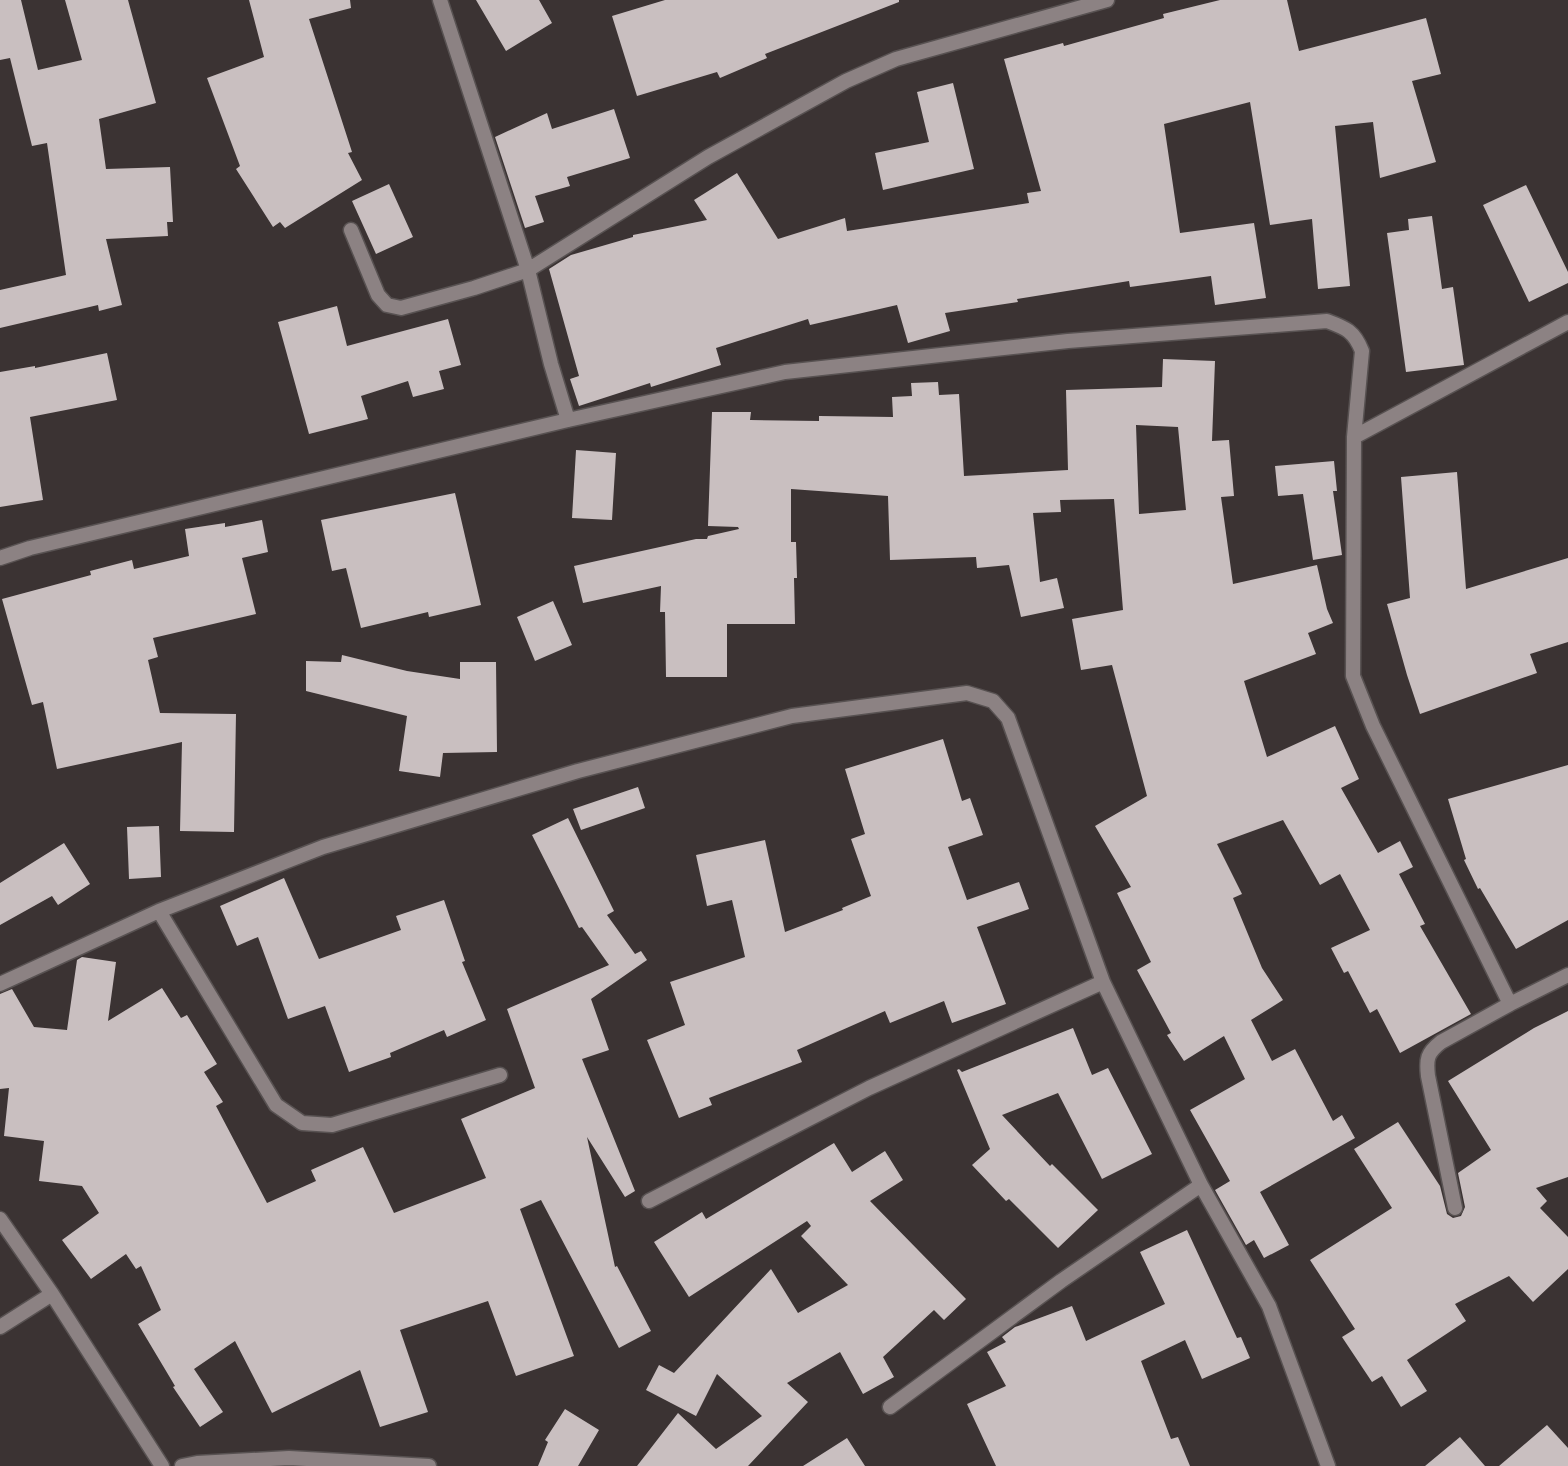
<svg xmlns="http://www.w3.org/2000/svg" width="1568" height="1466" viewBox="0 0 1568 1466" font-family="Cabin,sans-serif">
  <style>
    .building { fill: #c9bfc0; fill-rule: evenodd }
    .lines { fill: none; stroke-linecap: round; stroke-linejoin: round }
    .minor-casing { stroke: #585252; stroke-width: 17 }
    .minor { stroke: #8c8283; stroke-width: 14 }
  </style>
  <rect width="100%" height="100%" fill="#3b3333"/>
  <path class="building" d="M0,0H21L38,70L82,60L65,0H128L156,103L99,119L106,169L170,167L173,222H167L168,236L106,239L122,305L99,311L98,305L0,328V290L66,275L47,143L32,146L10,58L0,60Z
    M249,0H350L351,8L309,19L352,152L348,153L362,180L285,228L280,222L273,227L236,169L240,166L207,78L264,57Z
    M476,0H539L552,23L506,51Z
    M665,0H899V2L765,54L767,58L720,78L717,72L637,96L612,16Z
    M1220,0H1287L1299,51L1426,18L1441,74L1412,81L1436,162L1380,178L1373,122L1335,126L1350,286L1318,289L1312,219L1270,225L1250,102L1164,124L1180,233L1254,223L1266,298L1215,305L1211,276L1130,287L1129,281L1017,299L1018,302L945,313L950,331L908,343L897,305L810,325L808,319L716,348L721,365L651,387L650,383L579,406L570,379L579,376L549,269L571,255L633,237V235L707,220L694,200L737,173L778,239L845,218L847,231L1029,203L1027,193L1041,191L1004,59L1063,43L1064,46L1164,18L1163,14Z
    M953,83L974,169L883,190L875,153L929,142L917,92Z
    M614,109L630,158L567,177L570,186L535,196L544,222L525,228L495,137L547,113L552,129Z
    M389,184L413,237L376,254L352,201Z
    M1526,185L1568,272V283L1529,302L1483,205Z
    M1432,216L1442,289L1453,287L1464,365L1406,372L1387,233L1409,230L1408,219Z
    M337,306L347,346L448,319L461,365L439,371L444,389L413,397L408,381L361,396L368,419L309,434L278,322Z
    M107,353L117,400L30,417L43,500L0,507V372L35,366V368Z
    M1163,359L1215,361L1212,441L1229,440L1234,496L1221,497L1233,584L1317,565L1327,609L1333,623L1308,633L1316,654L1244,681L1267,757L1335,726L1359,779L1341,788L1378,853L1400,841L1413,867L1399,874L1425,924L1420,926L1471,1014L1400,1053L1377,1009L1370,1013L1348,971L1344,973L1331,948L1370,930L1340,874L1320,885L1283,820L1217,844L1242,894L1233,898L1262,968L1283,1000L1251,1020L1272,1061L1295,1049L1333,1121L1342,1115L1355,1138L1260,1192L1289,1245L1264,1258L1254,1240L1246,1245L1215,1190L1230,1181L1190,1110L1245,1079L1224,1036L1184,1061L1167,1035L1171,1033L1137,970L1151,962L1117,893L1131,887L1095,826L1147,796L1112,665L1081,670L1072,619L1123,610L1114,499L1060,500L1061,512L1033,513L1040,582L1057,578L1064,608L1021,617L1009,565L977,568L976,557L890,560L888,496L791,489V542H796L797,578H794L795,624H727V677H666L665,612H660L661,586L583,603L574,566L696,539H707L708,536L739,529L738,527L708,526L712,412H751L750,420L819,421V416L893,417L892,397L912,396L911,383L938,382L939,395L959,394L964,476L1068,470L1066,390L1162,387ZM1136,425L1178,427L1186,510L1139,514Z
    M576,450L616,453L612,520L572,518Z
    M1334,461L1337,491H1333L1342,555L1313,560L1303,494L1278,496L1275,466Z
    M1457,472L1466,589L1568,558V642L1530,654L1537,673L1420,714L1407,675L1387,604L1410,598L1401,477Z
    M455,493L481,605L429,617L428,612L361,628L346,568L332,571L321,520Z
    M262,520L268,552L242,558L256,614L153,638L158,657L148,660L160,713L236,714L234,832L180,831L182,742L57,769L43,702L32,705L2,599L91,575L90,571L132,560L134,569L189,556L185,529L225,523V527Z
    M553,601L572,645L535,661L517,617Z
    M342,655L407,671L460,679V662H496L497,752L443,753L440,777L399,771L407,716L306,691V661L341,662Z
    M943,739L962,801L970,798L983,835L948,847L967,900L1019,882L1029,909L977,927L1006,1004L952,1023L944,1001L890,1023L885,1011L797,1050L802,1062L709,1098L712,1105L679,1118L647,1040L685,1025L670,982L745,957L732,900L707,906L696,855L765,840L785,932L843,910L842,908L871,896L851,839L865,834L845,769Z
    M1568,765V920L1516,949L1480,888L1478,889L1464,860L1466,859L1448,799Z
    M638,787L645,808L581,830L573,809Z
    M568,818L614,911L607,915L635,954L641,951L647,960L591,999L609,1050L582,1059L635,1191L625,1197L587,1137L615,1267L617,1266L651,1331L619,1348L541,1200L520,1209L574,1356L516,1376L488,1301L400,1330L428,1412L380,1427L360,1370L272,1413L235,1341L194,1369L223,1412L200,1427L173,1387L175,1386L138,1324L161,1310L141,1266L136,1269L126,1254L91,1279L62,1240L99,1213L82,1186L39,1181L44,1141L4,1136L9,1088L0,1089V994L12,989L34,1027L67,1030L77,960L82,957L116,962L108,1021L162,988L181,1018L187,1015L217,1064L204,1072L223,1102L216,1106L267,1203L316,1181L311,1170L363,1147L394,1213L486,1178L461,1119L535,1088L507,1009L609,965L582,927L579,928L532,835Z
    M159,826L161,877L129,879L127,827Z
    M64,843L90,884L58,905L52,896L0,925V883Z
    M284,878L319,959L401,930L396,916L444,900L465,961L462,962L486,1020L447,1037L444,1030L390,1053L391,1057L349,1072L325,1006L288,1019L258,937L237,946L220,906Z
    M1568,1011V1177L1536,1188L1547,1201L1540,1208L1568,1237V1269L1533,1302L1509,1276L1455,1304L1466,1321L1407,1360L1427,1391L1401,1407L1382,1376L1372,1382L1342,1337L1355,1329L1310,1260L1392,1208L1354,1149L1398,1122L1440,1186L1447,1214L1453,1218L1461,1216L1465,1207L1458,1173L1491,1150L1448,1081L1534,1028Z
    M1073,1028L1092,1075L1108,1068L1152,1154L1102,1179L1058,1093L1002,1115L1050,1166L1052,1164L1098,1210L1058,1248L1009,1199L1006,1201L972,1165L990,1149L957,1070L959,1069L962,1072Z
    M834,1143L852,1172L885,1151L903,1180L870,1201L966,1299L944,1320L934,1310L883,1357L894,1377L863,1394L840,1352L787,1383L808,1402L748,1466H637L678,1413L716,1449L762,1416L717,1374L696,1416L646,1390L659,1365L674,1373L771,1269L798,1313L848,1285L801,1236L811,1226L807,1221L689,1297L654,1242L702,1212L706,1219Z
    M1187,1230L1237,1338L1241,1337L1250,1358L1202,1379L1185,1340L1141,1361L1171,1439L1178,1437L1190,1466H996L967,1404L1006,1386L987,1352L1006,1342L1002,1337L1015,1327L1072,1306L1086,1341L1165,1304L1140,1252Z
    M565,1409L599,1430L578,1466H538L548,1442L545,1440Z
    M1547,1425L1568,1448V1466H1499Z
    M1460,1437L1485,1466H1425Z
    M847,1438L865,1466H803Z"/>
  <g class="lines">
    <g class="minor-casing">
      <path id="minor" d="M440,0L528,270L551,364L568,420
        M351,230L378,295L387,305L401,308L474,288L528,270L708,157L846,81L896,59L1107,0
        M1354,437L1568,322
        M0,558L30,548L568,420L785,372L1068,341L1327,321C1346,328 1354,331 1362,351L1354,437L1353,676L1373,726L1510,1004
        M159,911L276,1105L302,1123L332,1125L500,1075
        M0,984L159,911L323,847L578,771L792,716L967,693L993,701L1008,718L1103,982L1201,1185L1269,1306L1328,1466
        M649,1201L869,1088L1103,982
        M1455,1208L1428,1076C1426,1059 1427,1053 1441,1042L1510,1004L1568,975
        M0,1219L52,1294L162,1466
        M0,1327L52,1294
        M890,1407L1061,1281L1201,1185
        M182,1466L197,1463L289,1458L429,1466"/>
    </g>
    <use href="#minor" class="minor"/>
  </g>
</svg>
